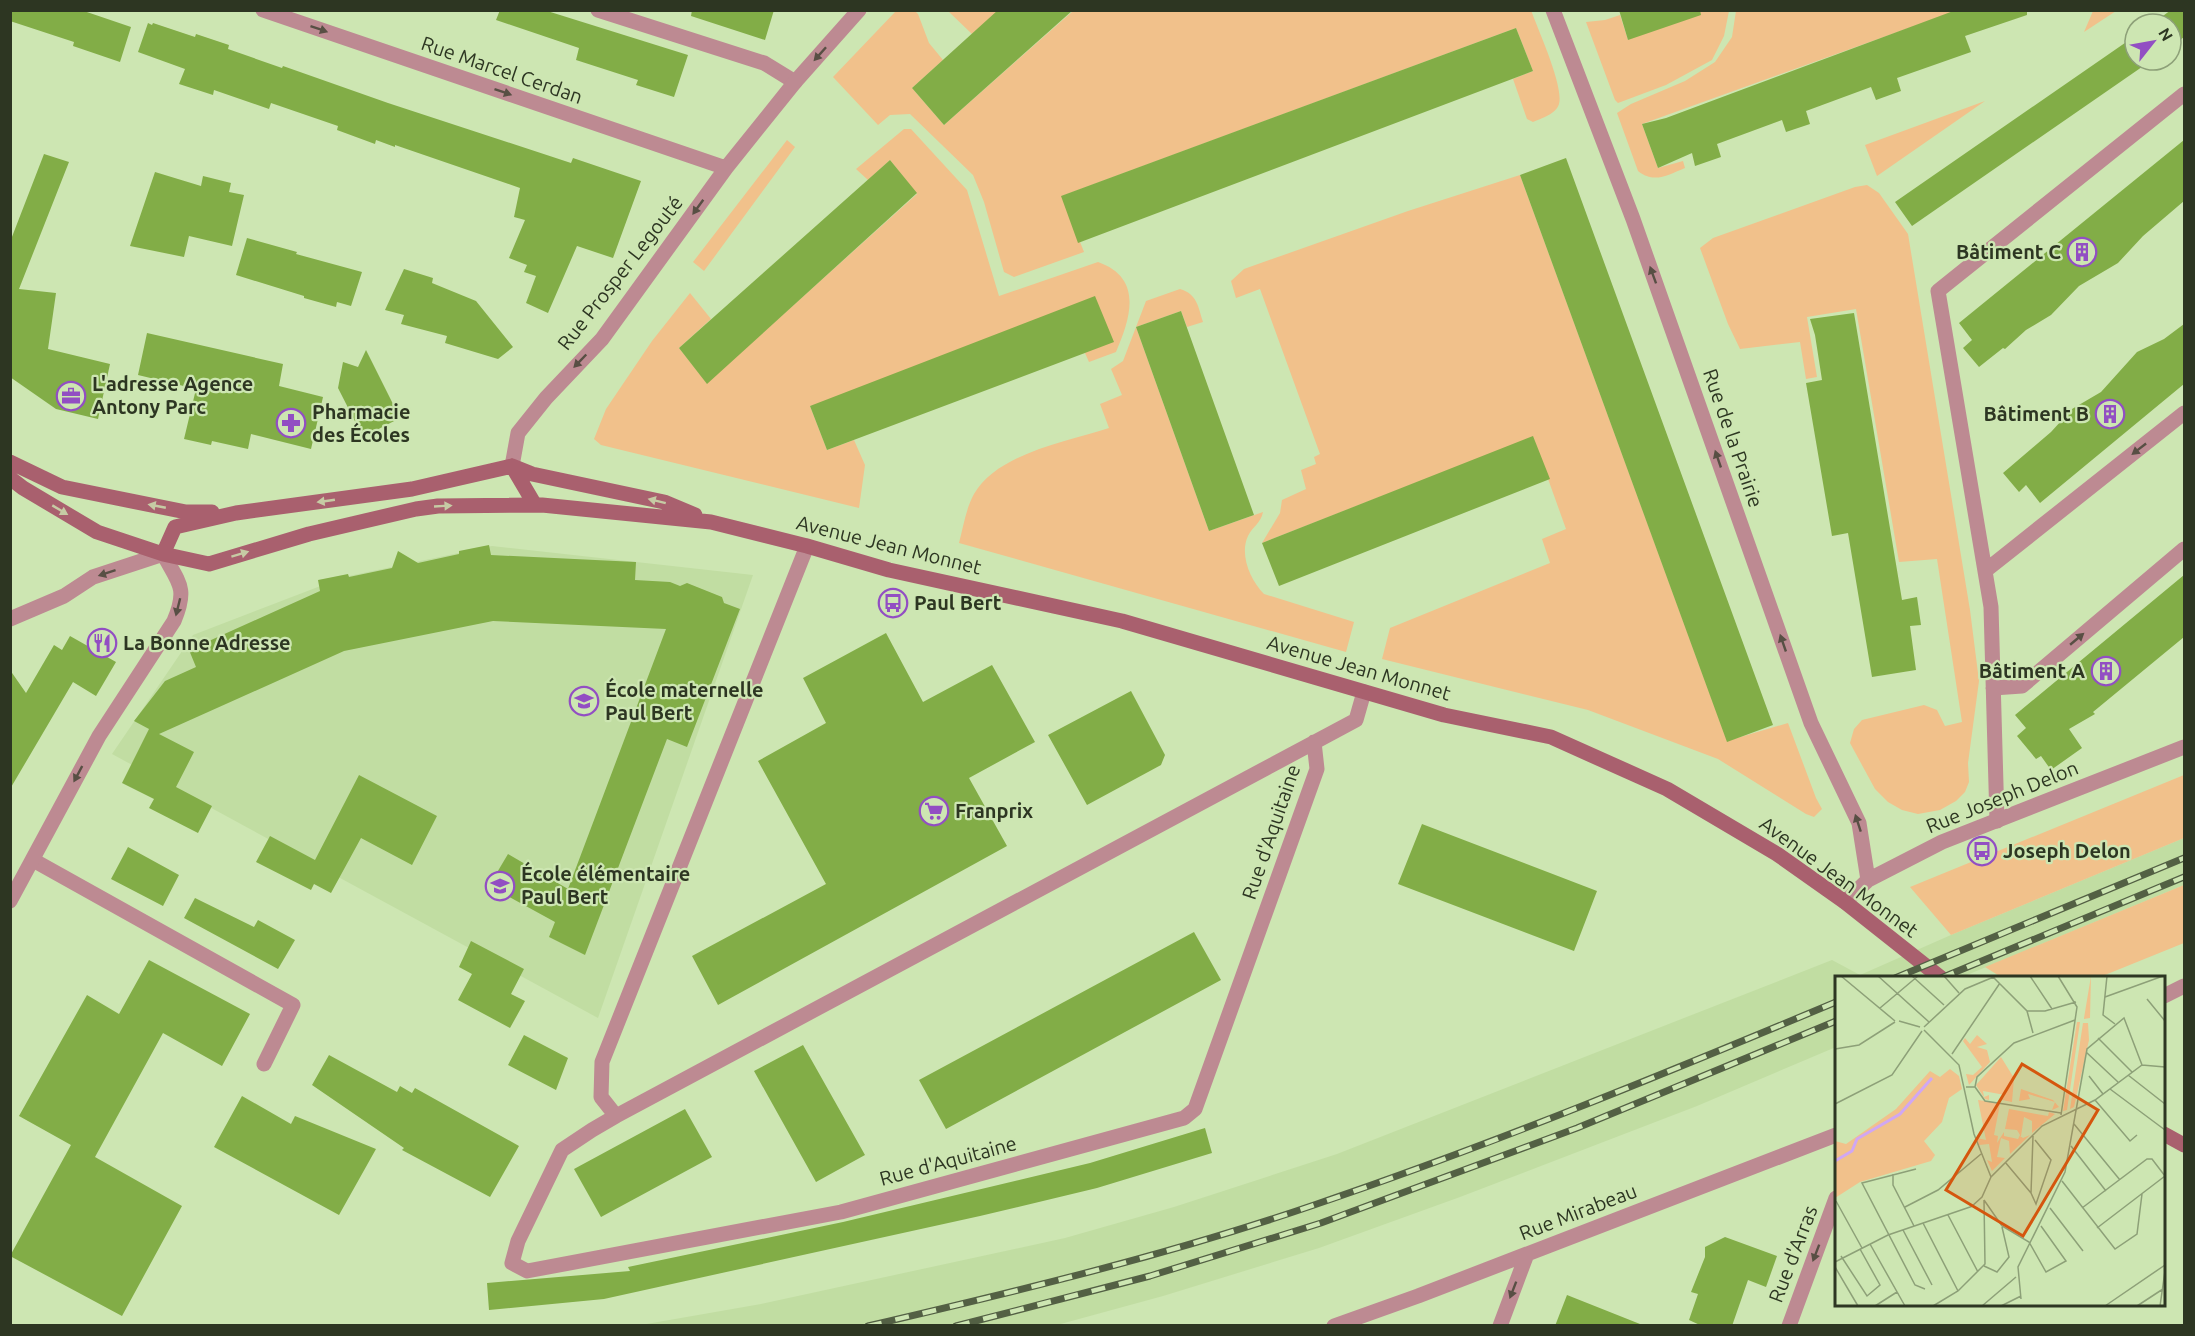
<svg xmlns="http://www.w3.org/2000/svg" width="2195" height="1336" viewBox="0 0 2195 1336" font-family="Ubuntu,sans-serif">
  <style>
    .built { fill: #c1dda2 }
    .green { fill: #f1c18b }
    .building { fill: #82ad47 }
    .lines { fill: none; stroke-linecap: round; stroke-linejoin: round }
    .lane { stroke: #bd8a92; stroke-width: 15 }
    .street { stroke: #bd8a92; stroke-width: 15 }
    .secondary { stroke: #a9606e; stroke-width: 15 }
    .rail-casing { stroke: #536044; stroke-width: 7 }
    .rail { stroke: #cde6b2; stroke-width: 4.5; stroke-dasharray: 14; stroke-linecap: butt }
    .oneway { fill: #584f44 }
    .oneway2 { fill: #c6cba4 }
    .labels { text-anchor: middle; stroke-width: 4.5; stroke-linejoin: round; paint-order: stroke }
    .street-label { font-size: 20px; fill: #2d3622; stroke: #cde6b2 }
    .poi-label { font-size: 20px; font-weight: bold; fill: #2d3622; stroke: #cde6b2; text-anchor: start }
    .inset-river { fill: none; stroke: #d0a7f2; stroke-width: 3 }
    .inset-road { fill: none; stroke: #8da078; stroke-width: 1.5 }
    .view { fill: #d5560e; fill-opacity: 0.15; stroke: #d5560e; stroke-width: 3 }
    .inset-edge { fill: none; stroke: #2d3622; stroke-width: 3 }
  </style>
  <rect width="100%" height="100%" fill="#cde6b2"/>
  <path class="built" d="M492,546L753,575L598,1018L112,754L193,635L344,577Z
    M2184,838V885L1962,977L1836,978V1047L1697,1106L1460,1197L1319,1248L1163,1296L1057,1325L635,1326L761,1304L1065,1238L1174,1207L1337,1154L1832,960L1860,975L1951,935Z"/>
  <path class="green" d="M1531,10C1538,30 1564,86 1559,104C1556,114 1542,118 1533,122L1527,119L1513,79L1533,71L1516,28L1062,196L1084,252L1014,277L1004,272L984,202L973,175L910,114L890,115L878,125L833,77L896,11H915L918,14L929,43L943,60L912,88L944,125L1073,11Z
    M948,11H999L972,34Z
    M1667,11H1729L1724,36L1712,60L1666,85L1618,103L1615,100L1586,22L1605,20L1620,15L1628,40Z
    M1736,11H1956L1642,124L1658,168L1683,161L1685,168C1668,175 1654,184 1638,171L1617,113L1631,104L1685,81L1715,62L1732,37Z
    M2093,11H2116L2084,32Z
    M1985,101L1877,176L1865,145Z
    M904,129H911L967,190L999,296L1098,262C1143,278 1131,317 1116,352L1089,362L1085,353L810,406L827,450L854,440L865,465L859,508L601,445L594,439L606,409L652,341L690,293L711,319L679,348L707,383L917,194L890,160L868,180L856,169Z
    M787,140L795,147L704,271L693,262Z
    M1520,175L1727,741L1788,723L1816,798L1822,809L1814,817L1806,814L1718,759L1588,710L1382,659L1390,628L1550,563L1542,539L1566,529L1533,437L1262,543L1280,513L1282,500L1306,489L1301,470L1316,464L1314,457L1320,454L1260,289L1236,298L1231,281L1244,269L1408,211Z
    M1867,185L1879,193L1908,234L1970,610L1979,681L1968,763L1969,782L1965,792L1956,801L1940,810L1918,814L1902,810L1888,802L1875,789L1850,743L1854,729L1862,720L1924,705L1937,710L1945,726L1962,722L1937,559L1899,562L1856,309L1807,317L1817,377L1806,379L1800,342L1740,349L1728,324L1700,248L1713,238L1855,187Z
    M1180,289C1197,294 1198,306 1203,322L1187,327L1181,311L1136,327L1209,531L1263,512C1261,523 1253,526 1248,536C1239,555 1251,581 1264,594L1354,622L1346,652L959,543C963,528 966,508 974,494C998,453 1066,442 1109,428L1100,404L1122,395L1111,369L1123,361L1146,301Z
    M2184,775V838L1951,935L1910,887Z
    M2184,885V943L2100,977H2001L1985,967Z"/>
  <path class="building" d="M10,10H81L131,27L120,62L73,46L74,42L10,21Z
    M500,10H544L688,55L674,97L636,85L638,80L576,60L579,48L496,20Z
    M692,10H774L765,40L691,16Z
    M998,10H1073L944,125L912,88Z
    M1619,10H1700L1701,15L1628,40Z
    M1956,10H2027V15L1965,36L1971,52L1897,78L1901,91L1876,100L1871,87L1806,111L1810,124L1786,132L1782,120L1717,144L1721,157L1695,166L1692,153L1658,168L1642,124L1666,118Z
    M2171,10H2184V37L2171,47V24H2152Z
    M148,23L152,25L153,23L195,37L196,34L229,45L228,49L282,68L283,66L388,103L571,163L573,158L641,181L613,258L577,246L548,313L526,303L536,276L524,272L527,265L509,258L525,220L514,217L520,188L395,145V147L376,140L375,144L337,130L338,126L271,103L269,109L214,90L213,95L179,84L185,69L138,52Z
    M1516,28L1533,71L1078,243L1061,196Z
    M2135,36V60H2152L1912,226L1895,202Z
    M2184,140V201L2143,236L2118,263L2079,286L2051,315L2026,330L2005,349L2003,348L1979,367L1963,348L1972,340L1959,323Z
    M44,154L69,162L19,289L56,293L48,349L110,364L98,419L56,409L10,377V242Z
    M1566,158L1773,725L1727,742L1520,175Z
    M890,160L917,193L707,384L679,348Z
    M155,172L201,186L203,176L231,183L229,192L244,195L232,246L189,236L184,257L130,246Z
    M247,238L297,252L296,254L362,272L351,306L337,302L336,307L304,298V296L236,275Z
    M404,269L433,278L432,283L476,301L513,347L498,359L445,343L447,336L401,324L404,315L385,310Z
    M1095,296L1114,342L827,450L810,406Z
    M1181,311L1254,515L1209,531L1136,327Z
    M1854,313L1902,600L1917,597L1921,625L1910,626L1916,670L1872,677L1848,533L1832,536L1806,383L1822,380L1815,335L1810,319Z
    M2184,324V384L2040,503L2026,485L2019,492L2003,473L2051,432L2072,409L2101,392L2137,352L2164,339Z
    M147,333L283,364L279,386L323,397L311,449L251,434L248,449L212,441L211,445L184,439L196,389L138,375Z
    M366,350L400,418L363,437L338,388L343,362L358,367Z
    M1533,436L1550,479L1279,586L1262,543Z
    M489,545L491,555L636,562L635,580L670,582L680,586L687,583L722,597L724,603L740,609L687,747L667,739L585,955L549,937L555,922L489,886L508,854L568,889L666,629L493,621L344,651L159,734L194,752L176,787L212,806L198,833L149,808L154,799L122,783L149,729L134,721L165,681L196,667L189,650L320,591L318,580L348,574L349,577L392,568L398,551L418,563L459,554V551Z
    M2184,575V637L2093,712L2095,714L2069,729L2082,748L2051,770L2041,756L2036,759L2017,736L2026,728L2015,715Z
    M886,633L923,702L992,665L1035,742L969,778L1007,846L718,1005L692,956L826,884L758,761L826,723L803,678Z
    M70,636L116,662L96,696L73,682L10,789V670L26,693L54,645L62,650Z
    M1131,691L1165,755L1161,765L1087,805L1048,735Z
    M359,775L437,816L412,865L361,838L331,893L314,884L311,890L256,862L270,836L315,860Z
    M1422,824L1597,891L1574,951L1398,884Z
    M128,847L179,875L163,906L111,879Z
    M195,898L254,927L258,920L295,940L278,969L184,918Z
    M1194,932L1221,980L946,1129L919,1080Z
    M471,941L524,969L511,994L525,1001L510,1028L458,1000L472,974L459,967Z
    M149,960L250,1014L222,1066L163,1033L95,1157L182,1206L122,1316L10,1256L71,1145L19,1116L87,995L119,1014Z
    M524,1035L568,1058L556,1090L508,1065Z
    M803,1045L865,1155L816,1182L754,1071Z
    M329,1055L397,1092L400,1086L412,1093L415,1088L519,1146L490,1197L402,1150L404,1148L312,1085Z
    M242,1096L291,1124L295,1116L376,1149L339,1215L214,1147Z
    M685,1109L712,1157L601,1217L574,1169Z
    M1205,1128L1212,1153L1097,1188L980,1216L604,1299L489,1310L487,1283L630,1271L628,1267L843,1222L1090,1163Z
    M1725,1237L1777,1256L1766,1287L1748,1280L1732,1326H1702L1689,1320L1698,1294L1691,1292L1705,1257V1247Z
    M1567,1295L1640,1324V1326H1555Z"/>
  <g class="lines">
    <path class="lane" d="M598,10L764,63L795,82
      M1985,571L2184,413
      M1993,688L2022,686L2184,549
      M1997,821L1991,607L1938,291L2184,94
      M33,860L293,1005L264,1064"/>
    <path class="street" d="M263,10L726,168
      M1553,10L1633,219L1811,723L1859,823L1868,880
      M512,466L518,433L546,398L602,339L726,168L795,82L859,10
      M807,546L602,1062L601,1097L616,1116L1356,720L1364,692
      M10,619L64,596L93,577L163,554C179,583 188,588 174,621L99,736L10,901
      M1845,902L1868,880L1942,842L2184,747
      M2164,996L2184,986
      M616,1116L592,1130L562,1150L518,1241L512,1263L527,1271L841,1212L1184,1118L1195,1109L1317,769L1314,742
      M1334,1326L1418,1296L1836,1135
      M1500,1326L1527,1254
      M1789,1326L1836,1198"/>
    <path class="secondary" d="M10,462L62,487L186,512H212
      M512,466L532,474L664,502L695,515
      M512,466L535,505
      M10,478L23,488L97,532L163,554L209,564L309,534L416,509L438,506L542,505L711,522L807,546L889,570L1122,621L1444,715L1551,737L1667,789L1777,854L1845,902L1941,978
      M163,554L175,527L236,513L412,489L512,466
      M2164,1134L2184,1145"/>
    <g class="rail-casing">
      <path id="rail" d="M1895,978L2184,858
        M1941,978L2184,877
        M868,1326C1018,1291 1168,1255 1314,1205C1491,1145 1664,1074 1836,1002
        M956,1326L1150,1276L1321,1223L1577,1128L1836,1021"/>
    </g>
    <use href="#rail" class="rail"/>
  </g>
  <defs><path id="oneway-solid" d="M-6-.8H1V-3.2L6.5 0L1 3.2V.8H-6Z" transform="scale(1.5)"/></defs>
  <g class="oneway">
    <use href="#oneway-solid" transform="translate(319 29) rotate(19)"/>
    <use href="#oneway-solid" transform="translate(820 54) rotate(132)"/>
    <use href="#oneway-solid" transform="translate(503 92) rotate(19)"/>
    <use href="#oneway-solid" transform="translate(698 207) rotate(126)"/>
    <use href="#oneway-solid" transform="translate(1653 275) rotate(-110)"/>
    <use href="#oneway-solid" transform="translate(580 361) rotate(134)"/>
    <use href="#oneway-solid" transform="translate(2139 449) rotate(142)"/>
    <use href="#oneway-solid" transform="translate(1718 459) rotate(-109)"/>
    <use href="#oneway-solid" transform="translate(107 573) rotate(162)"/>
    <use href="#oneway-solid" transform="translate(178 607) rotate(104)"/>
    <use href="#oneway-solid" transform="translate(2077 639) rotate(-40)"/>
    <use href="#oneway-solid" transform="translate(1783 643) rotate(-109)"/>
    <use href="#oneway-solid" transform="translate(78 774) rotate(118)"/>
    <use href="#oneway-solid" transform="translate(1858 823) rotate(-108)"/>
    <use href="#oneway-solid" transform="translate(1816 1253) rotate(111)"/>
    <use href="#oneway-solid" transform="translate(1513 1290) rotate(111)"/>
  </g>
  <g class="oneway2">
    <use href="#oneway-solid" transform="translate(326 501) rotate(172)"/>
    <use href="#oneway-solid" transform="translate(657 501) rotate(-166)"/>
    <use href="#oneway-solid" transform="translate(157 506) rotate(-169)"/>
    <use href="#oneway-solid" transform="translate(443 506) rotate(-3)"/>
    <use href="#oneway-solid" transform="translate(60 510) rotate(31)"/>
    <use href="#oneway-solid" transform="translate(240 554) rotate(-17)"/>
  </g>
  <defs>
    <g id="building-ring" transform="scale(1.5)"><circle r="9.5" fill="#cde6b2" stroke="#924ec3" stroke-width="1.5"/><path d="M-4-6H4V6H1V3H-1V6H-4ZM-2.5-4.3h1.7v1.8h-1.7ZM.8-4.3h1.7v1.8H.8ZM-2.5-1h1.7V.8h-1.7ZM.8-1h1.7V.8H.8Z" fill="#924ec3"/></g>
    <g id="office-ring" transform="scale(1.5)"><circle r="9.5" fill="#cde6b2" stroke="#924ec3" stroke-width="1.5"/><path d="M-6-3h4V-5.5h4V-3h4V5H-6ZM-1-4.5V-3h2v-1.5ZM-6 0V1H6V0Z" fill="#924ec3"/></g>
    <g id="pharmacy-ring" transform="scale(1.5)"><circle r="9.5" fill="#cde6b2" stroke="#924ec3" stroke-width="1.5"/><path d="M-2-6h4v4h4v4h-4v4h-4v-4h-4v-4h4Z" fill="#924ec3"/></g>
    <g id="bus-ring" transform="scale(1.5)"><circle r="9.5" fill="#cde6b2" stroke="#924ec3" stroke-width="1.5"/><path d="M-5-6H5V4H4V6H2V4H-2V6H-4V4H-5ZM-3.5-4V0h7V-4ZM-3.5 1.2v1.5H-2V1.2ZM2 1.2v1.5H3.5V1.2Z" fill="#924ec3"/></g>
    <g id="restaurant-ring" transform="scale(1.5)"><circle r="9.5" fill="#cde6b2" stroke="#924ec3" stroke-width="1.5"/><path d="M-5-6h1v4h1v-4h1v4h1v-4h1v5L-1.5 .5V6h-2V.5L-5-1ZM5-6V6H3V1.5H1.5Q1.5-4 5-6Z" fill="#924ec3"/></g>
    <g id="school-ring" transform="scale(1.5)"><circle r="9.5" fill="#cde6b2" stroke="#924ec3" stroke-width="1.5"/><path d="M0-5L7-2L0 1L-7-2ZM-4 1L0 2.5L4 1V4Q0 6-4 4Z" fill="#924ec3"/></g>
    <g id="supermarket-ring" transform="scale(1.5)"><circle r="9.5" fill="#cde6b2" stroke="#924ec3" stroke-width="1.5"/><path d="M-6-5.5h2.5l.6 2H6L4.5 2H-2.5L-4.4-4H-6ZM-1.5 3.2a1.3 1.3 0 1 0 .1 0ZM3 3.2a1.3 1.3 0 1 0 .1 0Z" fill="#924ec3"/></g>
  </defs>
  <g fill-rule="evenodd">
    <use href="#building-ring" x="2082" y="252"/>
    <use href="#office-ring" x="71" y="396"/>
    <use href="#building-ring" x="2110" y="414"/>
    <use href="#pharmacy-ring" x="291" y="423"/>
    <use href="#bus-ring" x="893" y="603"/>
    <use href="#restaurant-ring" x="102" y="643"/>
    <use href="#building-ring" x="2106" y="671"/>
    <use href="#school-ring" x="584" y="701"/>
    <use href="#supermarket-ring" x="934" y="811"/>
    <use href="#bus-ring" x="1982" y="851"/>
    <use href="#school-ring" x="500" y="886"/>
  </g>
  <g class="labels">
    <g class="street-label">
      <text transform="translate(502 70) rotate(19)" y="7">Rue Marcel Cerdan</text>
      <text transform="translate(620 273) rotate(-52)" y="7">Rue Prosper Legouté</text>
      <text transform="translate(1733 438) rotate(71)" y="7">Rue de la Prairie</text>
      <text transform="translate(889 545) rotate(14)" y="7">Avenue Jean Monnet</text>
      <text transform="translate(1359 668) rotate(16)" y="7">Avenue Jean Monnet</text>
      <text transform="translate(2002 797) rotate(-22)" y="7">Rue Joseph Delon</text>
      <text transform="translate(1271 832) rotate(-71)" y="7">Rue d'Aquitaine</text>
      <text transform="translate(1839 877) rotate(36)" y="7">Avenue Jean Monnet</text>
      <text transform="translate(948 1161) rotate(-15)" y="7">Rue d'Aquitaine</text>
      <text transform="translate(1578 1212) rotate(-21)" y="7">Rue Mirabeau</text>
      <text transform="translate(1793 1254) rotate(-69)" y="7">Rue d'Arras</text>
    </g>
    <g class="poi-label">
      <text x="2061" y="259" text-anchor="end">Bâtiment C</text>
      <text x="92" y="391">L'adresse Agence<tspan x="92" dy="23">Antony Parc</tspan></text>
      <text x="312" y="419">Pharmacie<tspan x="312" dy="23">des Écoles</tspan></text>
      <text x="2089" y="421" text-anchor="end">Bâtiment B</text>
      <text x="914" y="610">Paul Bert</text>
      <text x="123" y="650">La Bonne Adresse</text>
      <text x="2085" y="678" text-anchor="end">Bâtiment A</text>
      <text x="605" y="697">École maternelle<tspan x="605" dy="23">Paul Bert</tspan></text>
      <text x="955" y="818">Franprix</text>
      <text x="2003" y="858">Joseph Delon</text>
      <text x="521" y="881">École élémentaire<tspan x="521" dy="23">Paul Bert</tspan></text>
    </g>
  </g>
  <g transform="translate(1835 976)">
    <rect width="330" height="330" fill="#cde6b2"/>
    <path d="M256,0L255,42L249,43V42ZM242,46H245L232,134L228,135ZM248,47H253L254,64L239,131L235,133ZM142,59L152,68L142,71L152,74L155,86L134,109L131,98L138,99L147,91L128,65L130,62L135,68ZM166,81L179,102L177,126L167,124L170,119L148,115L149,121L154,119V124L150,123L141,109ZM115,93L124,100L127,113L114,122L107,146L89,165L100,179L96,185L25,206L0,222V165L11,168L61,133L95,95L105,101ZM186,113L218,124L224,131L217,134L220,126L193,118L195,123L184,125ZM143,124L171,128H165L159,159L163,160L162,167L169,156V160L183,163L185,159L182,154L170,153L174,133L213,140L214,136L220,138L197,157V145L189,141L186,160H185L188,162L195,159L175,178L174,165L166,162L162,181L170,182L157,195L152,184L157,186L154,168L144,169L142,162L151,164Z" fill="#f1c18b"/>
    <path class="inset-river" d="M0,185L17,175L22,163L65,138L97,102"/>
    <path class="inset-road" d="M6,0L60,45M43,0L94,46M77,0L109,29M109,0L124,17M195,0L217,33M223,0L242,31L226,139M272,0L268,39L280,48M158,1L192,35L198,57M270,21L328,0M312,23L330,45M45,32L83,0M192,35H210L241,26M64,45L85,51M89,51L130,13L161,0M89,54L124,89L139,158L156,201M263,62L297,96M0,73L24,69L60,46M251,76L283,106M117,78L165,7M293,99L330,128M254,100L268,118M131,111H140L142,101L179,67L240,44M140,111L150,125L226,137M275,113L330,154M260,124L295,165L302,159M0,128L57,99L87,55M239,148L285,204M236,170L271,215M170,186L196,217L198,160M81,193L27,207L80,309L90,313M58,198V209L79,250M227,205L280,273L302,258L307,218M196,217L201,228L216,184L200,164M149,224L167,250L194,266L211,296L231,285L206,250M1,225L27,272M70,231L103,214L146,178M136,231L147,221L156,201L207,150L260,124L307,89L330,91M215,232L248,275M247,232L312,183H317L330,200M113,239L143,296M88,247L123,315M262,252L330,200M68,254L97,309M35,268L70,330M6,280L32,320L45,309L25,273M0,286L53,259L138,230M149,290L162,296L174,281L167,251M0,291L23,330M186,323L183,291L230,196L252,73L289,42L307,89M40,330L62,316M98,330L123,315L150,288L149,224M147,330L181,301M166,330L186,320M270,330L330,289M302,330L328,313M325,330L330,295"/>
    <path class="view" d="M187,88L263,134L188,260L111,214Z"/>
    <rect width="330" height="330" class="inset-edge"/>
  </g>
  <rect width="2195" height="1336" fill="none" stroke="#2d3622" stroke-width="24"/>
  <g transform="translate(2153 42) rotate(59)"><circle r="28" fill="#cde6b2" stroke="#8da078" stroke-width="1.5"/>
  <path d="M0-4.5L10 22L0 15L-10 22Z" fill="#924ec3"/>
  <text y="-9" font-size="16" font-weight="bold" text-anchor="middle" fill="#2d3622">N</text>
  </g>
</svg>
